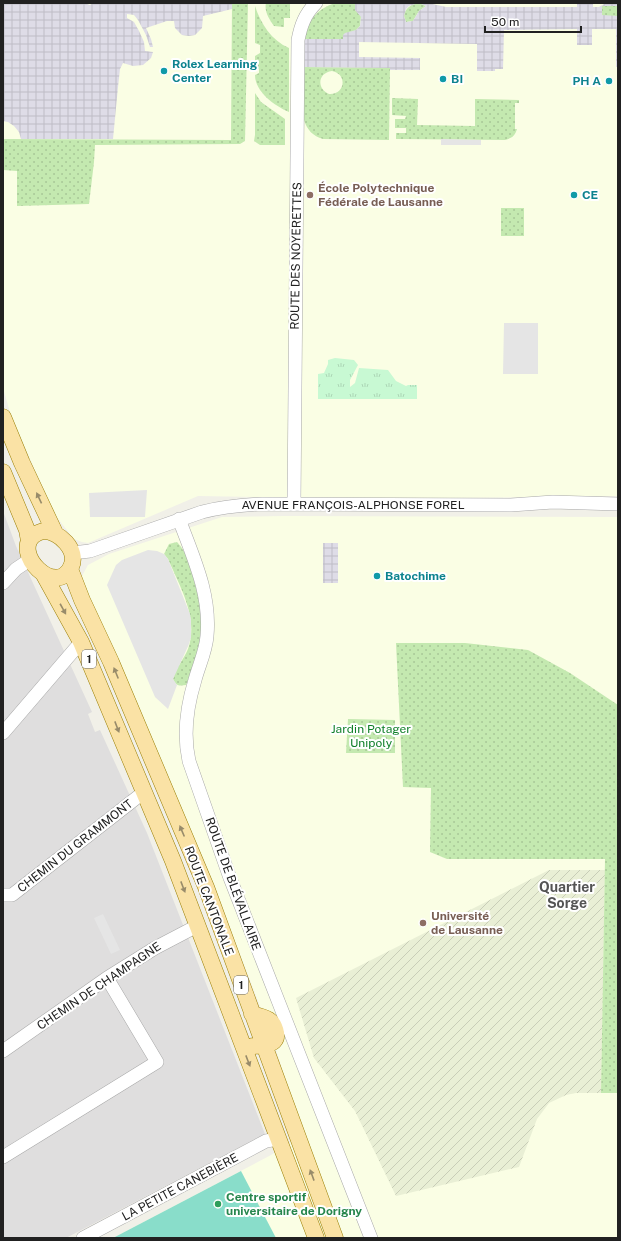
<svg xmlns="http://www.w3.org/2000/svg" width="621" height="1241" viewBox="0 0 621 1241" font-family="'Public Sans',sans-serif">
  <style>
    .residential { fill: #dfdede }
    .education { fill: #fafee4 }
    .farmland { fill: url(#farmland-furrows) }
    .grass { fill: url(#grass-dots); fill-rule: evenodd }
    .park { fill: url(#park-tufts) }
    .pitch { fill: #89ddca }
    .parking { fill: #e5e5e5 }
    .plaza { fill: url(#plaza-grid); fill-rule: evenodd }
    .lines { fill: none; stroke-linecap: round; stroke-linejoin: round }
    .minor-casing { stroke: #a8a8a8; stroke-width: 14 }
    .major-casing { stroke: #9a7f04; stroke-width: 17 }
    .minor { stroke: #fff; stroke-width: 13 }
    .major { stroke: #fae2a5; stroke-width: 16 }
    .oneway { fill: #988b6a }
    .culture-dot { fill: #0f9aa8; stroke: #fff; stroke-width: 1.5 }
    .education-dot { fill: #8d6e63; stroke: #fff; stroke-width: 1.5 }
    .leisure-dot { fill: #2e9e5b; stroke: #fff; stroke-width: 1.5 }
    .labels { text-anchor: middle; stroke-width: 4; stroke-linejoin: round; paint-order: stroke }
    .shield { fill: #fff; stroke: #646464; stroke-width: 1 }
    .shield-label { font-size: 11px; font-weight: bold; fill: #212121 }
    .culture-label { font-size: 12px; font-weight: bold; fill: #0d838f; stroke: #fff; text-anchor: start }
    .education-label { font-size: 12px; font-weight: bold; fill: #785e54; stroke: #fff; text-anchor: start }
    .street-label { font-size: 12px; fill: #212121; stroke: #fff }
    .park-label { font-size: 12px; fill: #0f7f29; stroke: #fff }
    .leisure-label { font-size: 12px; font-weight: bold; fill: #27864d; stroke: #fff; text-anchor: start }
    .quarter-label { font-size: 14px; font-weight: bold; fill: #545454; stroke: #fff }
  </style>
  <defs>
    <pattern id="farmland-furrows" width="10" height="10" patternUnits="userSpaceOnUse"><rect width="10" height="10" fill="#e9efd5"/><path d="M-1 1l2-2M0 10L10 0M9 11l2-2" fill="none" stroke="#c8cdb7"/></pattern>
    <pattern id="grass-dots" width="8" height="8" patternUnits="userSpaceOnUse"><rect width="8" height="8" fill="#c4e9b0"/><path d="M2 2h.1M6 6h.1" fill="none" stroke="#a8c897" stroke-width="1.8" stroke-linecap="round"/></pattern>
    <pattern id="park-tufts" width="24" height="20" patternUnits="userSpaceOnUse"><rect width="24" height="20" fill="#c8f9d3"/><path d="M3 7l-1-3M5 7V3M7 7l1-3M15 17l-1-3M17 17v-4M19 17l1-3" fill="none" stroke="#acd5b5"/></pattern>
    <pattern id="plaza-grid" width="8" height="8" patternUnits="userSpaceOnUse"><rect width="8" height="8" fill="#dedce7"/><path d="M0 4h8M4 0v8" fill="none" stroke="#bebcc6"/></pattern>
  </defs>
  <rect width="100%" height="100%" fill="#f1f0e8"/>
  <path class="residential" d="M3,511L16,546L92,712L88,714L95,732L100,730L147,833L265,1134L66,1238H3Z"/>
  <path class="education" d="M3,3H618V496L360,499L198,496L88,543L82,542L74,539L55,515L12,419L3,388Z
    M285,516L618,517V1238H113L271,1155L303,1135L276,1050L280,1041L261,1009L205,863L81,589L82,576L88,565L109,554L222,517Z"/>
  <path class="farmland" d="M549,870H605L601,1093H576L566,1095L549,1103L537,1119L519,1167L396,1196L355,1111L314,1058L296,998Z"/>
  <path class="grass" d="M232,3H248L245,141L240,144L95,145L94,162L89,204L17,206V171L3,170V139L231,140Z
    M266,3H290V18H284V27L274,26C269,19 264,11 266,3Z
    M335,3H355V10L361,16L360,26L356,30L343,39H304C308,20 317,9 335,3Z
    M419,3L426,6L419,11L413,21L406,22L404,16C405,8 411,4 419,3Z
    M255,6C261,24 271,40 289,48V112C275,106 255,92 255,75L259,73V69L255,68V56L260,53V45L255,43Z
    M602,6H618V16H602Z
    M304,67L390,68L389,140L323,139C313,136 307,130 304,120ZM332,71C348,74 345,95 329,94C317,89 317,73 332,71Z
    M255,93L261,102L285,119V145H260L254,141L255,135Z
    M392,98L418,99L417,125L475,126V99L519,100V103H515V129H517C515,136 512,138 505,140L396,139V133H406V128H395V119H405L406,116L392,115Z
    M501,208H524V236H501Z
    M177,542C188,554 192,568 195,584C198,593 201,604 202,614C203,637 197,665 186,685C179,686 176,686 173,679C175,669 184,659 188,649C199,618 180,587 168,559L164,554L169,544Z
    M396,643H465L528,650L570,673L618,705V1093H601L605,859H447L430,852L431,788L403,787Z
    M348,719L395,720V753H346Z"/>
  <path class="park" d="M335,358L354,360L358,365L350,380V387L355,383L359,368L388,370L396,381L406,386L408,385H417V399H318V374L324,373L328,364V360Z"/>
  <path class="pitch" d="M241,1171L276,1238H113Z"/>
  <path class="parking" d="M441,139L481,140V145H441Z
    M504,323H538V374H503Z
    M147,490L145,517H90L89,493Z
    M148,550L157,551L164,554L168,559L190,614L191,620V637L189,644L174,677L173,679L177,685L168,709L155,697L107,585L116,565L122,560Z
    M103,914L120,950L111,954L94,918Z"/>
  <path class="plaza" d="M3,3H84L90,5L93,3H232V9L203,16L202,28L195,35L189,36L182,35L175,28L174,21H167L146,28L151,39L153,47H150L146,35L138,20L134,15L127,14V18L134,22L139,31L144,42L145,51L153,52L151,58L143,65L133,66L123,63L120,69L118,87L113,139H21L19,132L14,126L8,122L3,121Z
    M355,3H428L446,7H577V3H593V7H599L606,3H618V6H602V15L618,16V67H616V29H592V45H577V29L504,30L503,69H495V71H477V44L359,42V57L420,58V70H390V68L304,67V39H343V35L345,33L356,30L360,26L361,17L355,10ZM419,3L426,6L419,11L413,21L406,22L404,16L406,9L409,6Z
    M323,543H338V583H323Z"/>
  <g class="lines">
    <g class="minor-casing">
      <path id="minor" d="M294,504L298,40C301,25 305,14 316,3
        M179,519C193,557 211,594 207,636C206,651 199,665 195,680C187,706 183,734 189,761L230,878L371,1238
        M72,553L90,551L202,512C222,507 242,505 262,504L511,505L553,502L618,504
        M3,583L16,569L31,559
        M3,733L81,642
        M4,895H12L144,792
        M3,1051L107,978L155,948L197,926
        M3,1157L157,1062L107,978
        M83,1238L266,1141L278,1139"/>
    </g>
    <g class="major-casing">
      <path id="major" d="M3,417L22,463L55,533
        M3,472L27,530L29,541
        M43,531C59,531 79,550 71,567C56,598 11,553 34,535C37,533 40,532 43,531Z
        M70,569L82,600L111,662L206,887L335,1238
        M44,575L81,642L173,861L316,1238
        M252,1014C257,1016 266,1017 270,1021C274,1024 279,1036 274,1041C270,1045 258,1046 253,1046"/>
    </g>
    <use href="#minor" class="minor"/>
    <use href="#major" class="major"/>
  </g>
  <defs><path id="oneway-solid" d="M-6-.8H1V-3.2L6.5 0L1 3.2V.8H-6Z"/></defs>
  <g class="oneway">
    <use href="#oneway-solid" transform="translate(39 498) rotate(-115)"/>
    <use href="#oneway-solid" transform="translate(63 609) rotate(61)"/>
    <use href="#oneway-solid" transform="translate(116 673) rotate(-112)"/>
    <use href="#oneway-solid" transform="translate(117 727) rotate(69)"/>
    <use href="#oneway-solid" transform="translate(182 831) rotate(-113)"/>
    <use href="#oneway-solid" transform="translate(183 887) rotate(69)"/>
    <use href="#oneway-solid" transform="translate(248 1061) rotate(69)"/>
    <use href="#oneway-solid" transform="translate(312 1175) rotate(-110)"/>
  </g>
  <g class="culture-dot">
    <circle cx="164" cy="71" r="4"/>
    <circle cx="443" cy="79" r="4"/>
    <circle cx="609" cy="81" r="4"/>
    <circle cx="574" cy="195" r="4"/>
    <circle cx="377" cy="576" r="4"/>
  </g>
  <g class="education-dot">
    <circle cx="310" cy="195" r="4"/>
    <circle cx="423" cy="923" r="4"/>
  </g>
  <circle class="leisure-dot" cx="218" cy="1204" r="4"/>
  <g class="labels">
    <g class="shield">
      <rect x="82" y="650" width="14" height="18" rx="3"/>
      <rect x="234" y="976" width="14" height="18" rx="3"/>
    </g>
    <g class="shield-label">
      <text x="89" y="663">1</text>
      <text x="241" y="989">1</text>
    </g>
    <g class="culture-label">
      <text x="172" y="68">Rolex Learning<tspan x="172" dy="14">Center</tspan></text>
      <text x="451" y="83">BI</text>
      <text x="601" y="85" text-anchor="end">PH A</text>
      <text x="582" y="199">CE</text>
      <text x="385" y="580">Batochime</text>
    </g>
    <g class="education-label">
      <text x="318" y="192">École Polytechnique<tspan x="318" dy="14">Fédérale de Lausanne</tspan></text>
      <text x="431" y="920">Université<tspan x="431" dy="14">de Lausanne</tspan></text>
    </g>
    <g class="street-label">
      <text transform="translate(296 256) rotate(-89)" y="4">ROUTE DES NOYERETTES</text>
      <text x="353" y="509">AVENUE FRANÇOIS-ALPHONSE FOREL</text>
      <text transform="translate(75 846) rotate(-38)" y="4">CHEMIN DU GRAMMONT</text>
      <text transform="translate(233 884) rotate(70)" y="4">ROUTE DE BLÉVALLAIRE</text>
      <text transform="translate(209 901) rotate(69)" y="4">ROUTE CANTONALE</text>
      <text transform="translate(99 986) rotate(-34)" y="4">CHEMIN DE CHAMPAGNE</text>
      <text transform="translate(180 1187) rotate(-28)" y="4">LA PETITE CANEBIÈRE</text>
    </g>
    <g class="park-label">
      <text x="371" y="733">Jardin Potager<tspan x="371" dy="14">Unipoly</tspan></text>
    </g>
    <g class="leisure-label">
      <text x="226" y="1201">Centre sportif<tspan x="226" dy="14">universitaire de Dorigny</tspan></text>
    </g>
    <g class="quarter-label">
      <text x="567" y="892">Quartier<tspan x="567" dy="16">Sorge</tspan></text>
    </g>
  </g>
  <rect width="621" height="1241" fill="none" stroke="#212121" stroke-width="8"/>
  <path d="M485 26v6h96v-6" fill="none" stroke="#212121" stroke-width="2"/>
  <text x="491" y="26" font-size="12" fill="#212121" stroke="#ffffff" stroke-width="3" paint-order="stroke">50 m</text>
</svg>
